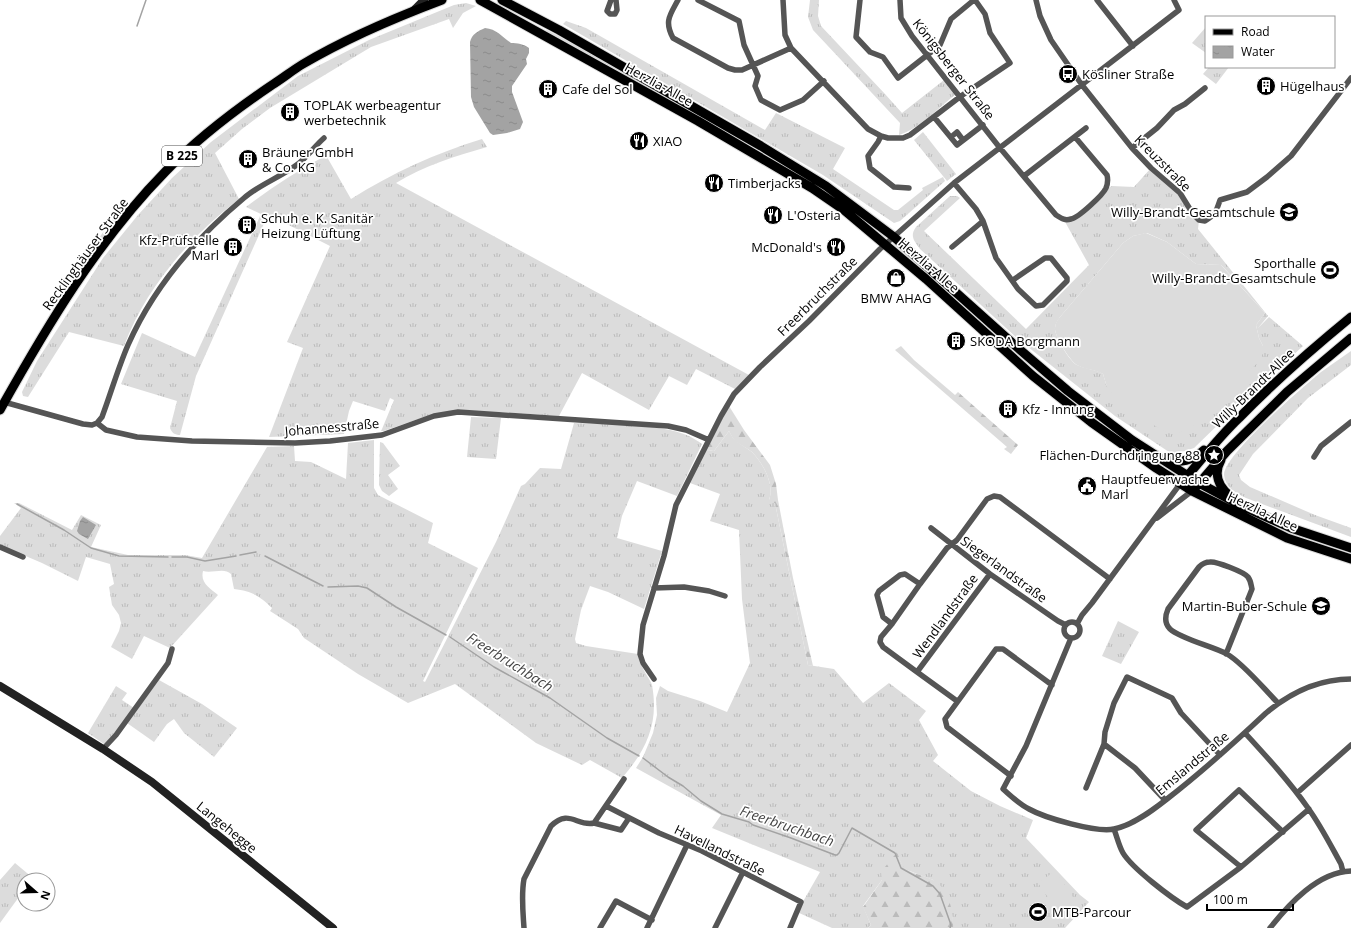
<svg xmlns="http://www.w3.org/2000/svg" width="1351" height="928" viewBox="0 0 1351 928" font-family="'Open Sans',sans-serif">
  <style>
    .grass { fill: url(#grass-tufts); fill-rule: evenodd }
    .forest { fill: url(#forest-firs) }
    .pitch { fill: #dcdcdc }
    .water { fill: url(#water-ripples) }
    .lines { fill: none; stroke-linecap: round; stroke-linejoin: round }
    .stream { stroke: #a3a3a3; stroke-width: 1.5 }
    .primary-casing { stroke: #dbdbdb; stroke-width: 11 }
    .street { stroke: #555; stroke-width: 5.5 }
    .secondary { stroke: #222; stroke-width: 8 }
    .primary { stroke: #000; stroke-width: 9 }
    .labels { text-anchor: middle; stroke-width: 3.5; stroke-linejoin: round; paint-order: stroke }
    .shield { fill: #fff; stroke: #4c4c4c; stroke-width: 1 }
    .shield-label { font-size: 12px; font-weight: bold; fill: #000 }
    .street-label { font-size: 13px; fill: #000; stroke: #fff }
    .poi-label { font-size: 13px; fill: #000; stroke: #fff; text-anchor: start }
    .water-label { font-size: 14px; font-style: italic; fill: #444; stroke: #fff }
  </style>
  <defs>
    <pattern id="grass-tufts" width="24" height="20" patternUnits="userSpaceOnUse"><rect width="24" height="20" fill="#dcdcdc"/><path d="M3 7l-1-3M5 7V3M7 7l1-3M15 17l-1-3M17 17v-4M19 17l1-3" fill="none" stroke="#bbb"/></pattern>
    <pattern id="forest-firs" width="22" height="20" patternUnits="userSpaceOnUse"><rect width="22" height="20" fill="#dcdcdc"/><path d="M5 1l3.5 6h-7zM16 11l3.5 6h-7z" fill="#bbb"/></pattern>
    <pattern id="water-ripples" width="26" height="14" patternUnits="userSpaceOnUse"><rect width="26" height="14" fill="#a3a3a3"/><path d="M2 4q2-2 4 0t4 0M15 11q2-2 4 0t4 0" fill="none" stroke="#8b8b8b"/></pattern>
  </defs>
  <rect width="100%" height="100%" fill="#fff"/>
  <path class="grass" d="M810,0H819L818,16L821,26L885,94L902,113L944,80L956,94C941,106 917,130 899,135L900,123L813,30L808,17Z
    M466,3L476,6L463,13L453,28L449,19L371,47L270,108L242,129L215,153L239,199C190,237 146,287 124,346L69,332L28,397L23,396L22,392L37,361L103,258L138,215L172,178L211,142L298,76L369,40L454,5Z
    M566,21L586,28L765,130L776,113L845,148L833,169L894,210H898L923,190L922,188L943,177L945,181L900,221L894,223L823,175L563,24Z
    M1206,27V53L1192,43Z
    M547,30C641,79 733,132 823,190L546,31Z
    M1209,67H1229L1216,84L1203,74Z
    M923,132L956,174L947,181L914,140Z
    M482,139L487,147C456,156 423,166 396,183L749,375L735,389L696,369L687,385L669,376L649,410L582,373L559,416L501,412L427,416L384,431H381L382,429L394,400L390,398L385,411L353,401L349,411L344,434L269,437L303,348L287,342L330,246L269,215L266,219L196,376L180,435C175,435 172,433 170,428L177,401L121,384L142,333L195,357L261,214L246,207C271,188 297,171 325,156L327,157L351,199C392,173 436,153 482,139Z
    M1151,168L1180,193L1199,220L1198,229L1268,316L1258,328L1269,317L1303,346L1225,418L1194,448L1185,451L1175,453L1169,452L1115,416L1018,339L920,249C915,242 909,236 916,227L950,196H957L960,198L924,231L1026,329L1089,265L1064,220L1072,219L1106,189L1112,186L1134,187ZM1147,233L1167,242L1196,264L1221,265L1225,269L1265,313L1256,325L1259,338L1263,346L1107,387L1103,374C1095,369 1085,369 1077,365C1070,362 1054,335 1055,328C1055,324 1058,320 1060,317L1123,243L1133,236Z
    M126,201L128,203L56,303L74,272Z
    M1351,351V365L1308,398L1253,454L1239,475L1241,480L1250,487L1315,515L1351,528V537L1246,498C1236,493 1225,487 1224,475C1223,456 1304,386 1321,372C1331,365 1341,358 1351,351Z
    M471,417L501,418L496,459L467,457Z
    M574,423C607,424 659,423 689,436C693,438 698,441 702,444L677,496L637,481L622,516L617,538L662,551L644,609L608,592L590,586L581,610L575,639L576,643L586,646L638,654C640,661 642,668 646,674C648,678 651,681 652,685C659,723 647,749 622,778L590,760L582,765L536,743L455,684L408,703L358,674L304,638L298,629L270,611L272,608C259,595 251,591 234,589L231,574C224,567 212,574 203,571C200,583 210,588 218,595L170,648L144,636L132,659L111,647L119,631L121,623L119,615L112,605L109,587L114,584L110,564L86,557L78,581L42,563L0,545V536L21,508L14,503H19L72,530L81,515L101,525L91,547L128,555H185L202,558L267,447L294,446L295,461L311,462L346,479L348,443L374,440V488L378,495L433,523L428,543L478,568L423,681L425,682L496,542L521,486L525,484L540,468L561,469Z
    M729,431C731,434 733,439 736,441C741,445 747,448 752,452C763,463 775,485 769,500L775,503L808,665L834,669L863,703L889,683L926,711L919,720L938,755L933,761L971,791L1000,806L1033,820L1026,838L1080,895L1089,902L1065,928H953L952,915L933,880L907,870L903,867L896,852L882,880L863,906L871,925L868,928H832L797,912L820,872L712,828L721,815L636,768L643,757L653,733L657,715L656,698L660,686L668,691L700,701L727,712L750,663L742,599L739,530L710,521L720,494L690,483L706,450L714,451Z
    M380,442L383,443L400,466L388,475L398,489L389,496L382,491L379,485Z
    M1118,621L1139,632L1121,664L1102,656Z
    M159,680L202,704L237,728L214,757L184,733L174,719L167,724L154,742L127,723Z
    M116,686L127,693L122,700L134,708L118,729L104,744L88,733Z
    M15,863L33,878L31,880H24V890L0,923V880Z"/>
  <path class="forest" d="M901,346L914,360L955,395L958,392L1018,445L1011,454L1004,449L1007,447L895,350Z
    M729,406L744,430L770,465L776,484L778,500L793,578L813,666L808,665L775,503L764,504L760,502L762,499L769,500C775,485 763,463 752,452C747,448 741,445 736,442C733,439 731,435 729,431L714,451L706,450Z
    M897,852C899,857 901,864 905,868C912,874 923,875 931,879C948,886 954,911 953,928H868L871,925L863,907L882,880L881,872Z"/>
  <path class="pitch" d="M1146,233L1167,242L1196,264L1221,265L1265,313L1256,325L1259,338L1263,346L1262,358L1203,420L1187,430L1174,434L1167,433L1145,420L1112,393L1107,387L1103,374C1095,369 1085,370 1077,365C1070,361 1054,335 1055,328C1055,324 1057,320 1060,317L1123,243L1133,236Z
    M1055,871L1077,903L1060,915L1038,883Z
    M1034,900C1050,903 1040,913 1048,923L1046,928H1029Z"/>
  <path class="water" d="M485,28C497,29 502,37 511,43C517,43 524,44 529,48V53L526,59L527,64L512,86V92L523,122L520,129L507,133L493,135L490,133L474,107L471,97L470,42C472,34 478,31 485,28Z
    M83,517L96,525L88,539L79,534L77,531L80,521Z"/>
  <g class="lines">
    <path class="stream" d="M137,26L146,0
      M17,504L64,530L91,548L119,556L168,557
      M240,555L256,552
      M265,556L323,586
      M172,557H187L205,561L236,556
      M328,587L358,586L367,588L396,607L446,635
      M450,637L494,667L550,698L607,738L639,756
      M643,758L668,777L683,786L701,801L722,814L749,822L753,825L791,838L835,855H837L839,853L852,828L895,853L901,868L933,886L940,894L951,925L950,928"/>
    <g class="primary-casing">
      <path id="primary" d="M480,0L698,121L812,188L844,210L926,279L1033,376L1091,422L1156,468L1192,491L1287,538L1351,559
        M502,0L559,30L761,146L826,186L894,237L1018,348L1068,391L1132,440L1199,483L1242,506L1291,528L1351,548
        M0,410C47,326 98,240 166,171C198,138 235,110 272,85C283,78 293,70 303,64C347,38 394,18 442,0
        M1165,460C1181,463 1192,461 1204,450
        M1221,460C1213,474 1219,487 1230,496
        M1184,480C1202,459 1219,437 1239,418C1274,382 1312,349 1351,317
        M1196,487L1227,451L1287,392L1351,338"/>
    </g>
    <path class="street" d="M611,0L607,11L610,14H615L617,10L616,0
      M678,0C670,15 664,21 673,38L728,68L735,70H742L791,48
      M698,0L739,21L744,45L758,76L755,86L761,100L780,110L803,100L824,81
      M783,0L785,35L791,48L868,129L881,136L888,138H903L910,135L961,96L1010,63L990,33L985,14L975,0
      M860,0L856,37L870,52L883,57L898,78L940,45L951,19L974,0
      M900,0L901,18L912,36L1000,148L1056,215C1061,218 1064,221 1071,219C1078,218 1103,195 1106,188C1108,183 1108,179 1107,175L1075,137
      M1036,0L1040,16L1051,40L1082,85L1132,148L1151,168L1180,193L1193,214L1199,220L1205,221C1216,214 1216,212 1220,200L1247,192L1267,177L1291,156L1351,78
      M1097,0L1133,46
      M934,117L957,145L983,125
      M881,136L878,142L868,156L870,168L894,187L909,188
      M951,137L957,132L963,140
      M1132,148L1157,128L1174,110L1185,104L1205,88
      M1024,176L1086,128
      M954,183L976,209L983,221L996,258L1001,265L1018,289L1036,306L1043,305L1067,281V278L1051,258H1045L1013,280
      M952,247L983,221
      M4,402L83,424L92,425L97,423
      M97,423L106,430L137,437L192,441L295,443L330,441L382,435L434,416L458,412L668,426L686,430L709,440
      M97,423L102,417C111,393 118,368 128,345C154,286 195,239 244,198C260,184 281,177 298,164C307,157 315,146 324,138
      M1314,457L1321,446L1351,422
      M1157,518L1192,491
      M931,528L990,574L1058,621L1066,625
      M0,547L23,557
      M920,584L892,624L883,617L877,595L879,591L900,575L905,574L920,584L947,548L957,540L987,499L994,496L1000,497L1110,579
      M654,588L684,587L709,591L725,596
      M1064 630a8 8 0 1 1 16 0a8 8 0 1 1-16 0Z
      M892,624L881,637L880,642L883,647L917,672L990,574
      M1077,624L1082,615L1092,603L1180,484
      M1071,638L1026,746L1003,789C1011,796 1019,804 1029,809C1045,818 1097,833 1114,829C1132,826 1153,810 1167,799C1202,772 1234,743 1266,713C1290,693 1319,679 1351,679
      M1226,654L1252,589C1251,585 1251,581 1248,577C1244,572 1216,561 1210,562C1205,562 1202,564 1199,567L1168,609C1165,616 1164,623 1170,629C1181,639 1212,646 1227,654C1244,664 1264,689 1278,703
      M917,672L957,701
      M654,679L643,663L640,654L643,625L664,556L676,505L721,416L734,394L760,367L809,321L880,249L954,183L1179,10L1174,0
      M1245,733C1267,757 1289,781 1308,808C1321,826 1331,846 1341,864L1343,872
      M1104,744L1135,768L1165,800
      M103,749L116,735L168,663L172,649
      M1011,776L947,727L945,719L996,649H1003L1052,685
      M1086,788L1104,744L1105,732L1114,703L1127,677L1172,698L1181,713L1220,755
      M1297,793L1351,745
      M606,806L659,833L702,851L801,902L790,928
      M594,823L621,830L629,818
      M1114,829C1117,837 1119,846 1123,853C1132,868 1171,898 1187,907L1241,867L1309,809
      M1241,867L1196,830L1239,790L1283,832
      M524,928C523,912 521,895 524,879L551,826C569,808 577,827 594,823L624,779
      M600,928L616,901L652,920
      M647,928L687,845
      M715,928L743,872
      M1270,928C1289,904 1318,872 1351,871"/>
    <path class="secondary" d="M413,11L424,0
      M0,686L103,749L152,782L333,928"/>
    <use href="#primary" class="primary"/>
  </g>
  <defs>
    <g id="bus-disc" transform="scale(1)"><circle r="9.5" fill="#000" stroke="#fff"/><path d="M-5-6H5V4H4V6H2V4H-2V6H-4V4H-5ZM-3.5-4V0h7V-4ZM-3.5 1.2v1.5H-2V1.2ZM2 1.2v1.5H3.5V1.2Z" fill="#fff"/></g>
    <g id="building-disc" transform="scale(1)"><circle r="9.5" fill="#000" stroke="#fff"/><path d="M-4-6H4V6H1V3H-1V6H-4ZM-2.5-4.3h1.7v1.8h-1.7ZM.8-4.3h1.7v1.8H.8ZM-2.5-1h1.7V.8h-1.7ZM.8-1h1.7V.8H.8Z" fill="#fff"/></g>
    <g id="restaurant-disc" transform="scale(1)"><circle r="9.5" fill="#000" stroke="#fff"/><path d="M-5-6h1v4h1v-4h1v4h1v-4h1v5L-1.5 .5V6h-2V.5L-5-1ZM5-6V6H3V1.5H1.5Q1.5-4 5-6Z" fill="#fff"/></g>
    <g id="school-disc" transform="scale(1)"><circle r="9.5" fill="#000" stroke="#fff"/><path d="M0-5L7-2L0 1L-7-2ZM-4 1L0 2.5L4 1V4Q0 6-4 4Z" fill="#fff"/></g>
    <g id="stadium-disc" transform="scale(1)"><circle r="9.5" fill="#000" stroke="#fff"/><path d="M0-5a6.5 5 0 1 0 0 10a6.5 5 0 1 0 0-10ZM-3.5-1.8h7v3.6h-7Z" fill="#fff"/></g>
    <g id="shop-disc" transform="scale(1)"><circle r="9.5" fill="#000" stroke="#fff"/><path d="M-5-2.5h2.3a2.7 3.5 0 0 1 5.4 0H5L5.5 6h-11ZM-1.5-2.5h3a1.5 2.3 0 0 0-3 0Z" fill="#fff"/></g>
    <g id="sight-disc" transform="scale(1)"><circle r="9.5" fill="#000" stroke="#fff"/><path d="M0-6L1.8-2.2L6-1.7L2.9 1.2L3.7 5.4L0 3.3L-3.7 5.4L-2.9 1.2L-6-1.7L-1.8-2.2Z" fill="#fff"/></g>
    <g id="civic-disc" transform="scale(1)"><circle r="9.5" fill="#000" stroke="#fff"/><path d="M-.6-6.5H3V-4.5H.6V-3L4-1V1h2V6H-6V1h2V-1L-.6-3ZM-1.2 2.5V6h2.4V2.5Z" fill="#fff"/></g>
  </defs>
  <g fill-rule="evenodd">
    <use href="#bus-disc" x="1068" y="74"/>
    <use href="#building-disc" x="1266" y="86"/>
    <use href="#building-disc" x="548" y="89"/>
    <use href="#building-disc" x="290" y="112"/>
    <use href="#restaurant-disc" x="639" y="141"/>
    <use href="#building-disc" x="248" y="159"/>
    <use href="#restaurant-disc" x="714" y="183"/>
    <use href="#school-disc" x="1289" y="212"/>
    <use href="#restaurant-disc" x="773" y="215"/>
    <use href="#building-disc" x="247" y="225"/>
    <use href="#building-disc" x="233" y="247"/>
    <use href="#restaurant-disc" x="836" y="247"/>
    <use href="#stadium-disc" x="1330" y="270"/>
    <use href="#shop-disc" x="896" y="278"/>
    <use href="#building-disc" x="956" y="341"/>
    <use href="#building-disc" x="1008" y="409"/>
    <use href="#sight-disc" x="1214" y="455"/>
    <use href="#civic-disc" x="1087" y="486"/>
    <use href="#school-disc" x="1321" y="606"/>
    <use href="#stadium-disc" x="1038" y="912"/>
  </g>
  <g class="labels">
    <rect class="shield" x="162" y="146" width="40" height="20" rx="3"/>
    <g class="shield-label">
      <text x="182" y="160">B 225</text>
    </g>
    <g class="street-label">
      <text transform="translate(954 69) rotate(52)" y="5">Königsberger Straße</text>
      <text transform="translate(659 84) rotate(29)" y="5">Herzlia-Allee</text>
      <text transform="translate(1163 163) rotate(45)" y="5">Kreuzstraße</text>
      <text transform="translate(85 254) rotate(-54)" y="5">Recklinghäuser Straße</text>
      <text transform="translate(929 265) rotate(41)" y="5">Herzlia-Allee</text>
      <text transform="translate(817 296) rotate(-45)" y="5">Freerbruchstraße</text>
      <text transform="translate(1253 388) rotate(-44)" y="5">Willy-Brandt-Allee</text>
      <text transform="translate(332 427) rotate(-5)" y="5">Johannesstraße</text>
      <text transform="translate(1263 511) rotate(25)" y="5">Herzlia-Allee</text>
      <text transform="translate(1004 569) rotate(36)" y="5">Siegerlandstraße</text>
      <text transform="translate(945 616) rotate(-54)" y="5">Wendlandstraße</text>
      <text transform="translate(1192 763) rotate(-40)" y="5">Emslandstraße</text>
      <text transform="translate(227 827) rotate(39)" y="5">Langehegge</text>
      <text transform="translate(720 850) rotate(26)" y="5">Havellandstraße</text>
    </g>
    <g class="poi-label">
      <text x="1082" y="79">Kösliner Straße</text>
      <text x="1280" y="91">Hügelhaus</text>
      <text x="562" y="94">Cafe del Sol</text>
      <text x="304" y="110">TOPLAK werbeagentur<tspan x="304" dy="15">werbetechnik</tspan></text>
      <text x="653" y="146">XIAO</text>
      <text x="262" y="157">Bräuner GmbH<tspan x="262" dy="15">&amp; Co. KG</tspan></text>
      <text x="728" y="188">Timberjacks</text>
      <text x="1275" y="217" text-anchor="end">Willy-Brandt-Gesamtschule</text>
      <text x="787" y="220">L'Osteria</text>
      <text x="261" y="223">Schuh e. K. Sanitär<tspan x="261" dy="15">Heizung Lüftung</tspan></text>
      <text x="219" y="245" text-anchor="end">Kfz-Prüfstelle<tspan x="219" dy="15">Marl</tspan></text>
      <text x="822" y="252" text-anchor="end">McDonald's</text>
      <text x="1316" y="268" text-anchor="end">Sporthalle<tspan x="1316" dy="15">Willy-Brandt-Gesamtschule</tspan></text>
      <text x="896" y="303" text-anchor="middle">BMW AHAG</text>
      <text x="970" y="346">SKODA Borgmann</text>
      <text x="1022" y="414">Kfz - Innung</text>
      <text x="1200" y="460" text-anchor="end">Flächen-Durchdringung 88</text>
      <text x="1101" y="484">Hauptfeuerwache<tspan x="1101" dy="15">Marl</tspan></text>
      <text x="1307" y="611" text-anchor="end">Martin-Buber-Schule</text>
      <text x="1052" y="917">MTB-Parcour</text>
    </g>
    <g class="water-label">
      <text transform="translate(510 662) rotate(32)" y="5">Freerbruchbach</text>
      <text transform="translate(787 826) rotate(19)" y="5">Freerbruchbach</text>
    </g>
  </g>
  <rect x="1205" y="16" width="130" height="52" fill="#ffffff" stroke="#999999"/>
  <rect x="1213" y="29" width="20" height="6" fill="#000000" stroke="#999999"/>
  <text x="1241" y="36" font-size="12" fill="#000000">Road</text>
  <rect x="1213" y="46" width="20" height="12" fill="url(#water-ripples)" stroke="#999999"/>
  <text x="1241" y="56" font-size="12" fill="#000000">Water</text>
  <g transform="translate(36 892) rotate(110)"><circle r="19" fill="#ffffff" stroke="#999999"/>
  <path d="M0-3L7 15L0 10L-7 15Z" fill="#000000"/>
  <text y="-6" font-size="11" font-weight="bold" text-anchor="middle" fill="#000000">N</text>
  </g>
  <path d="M1207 904v6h86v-6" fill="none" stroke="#000000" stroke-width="2"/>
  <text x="1213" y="904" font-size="12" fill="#000000" stroke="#ffffff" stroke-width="3" paint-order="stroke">100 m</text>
</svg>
